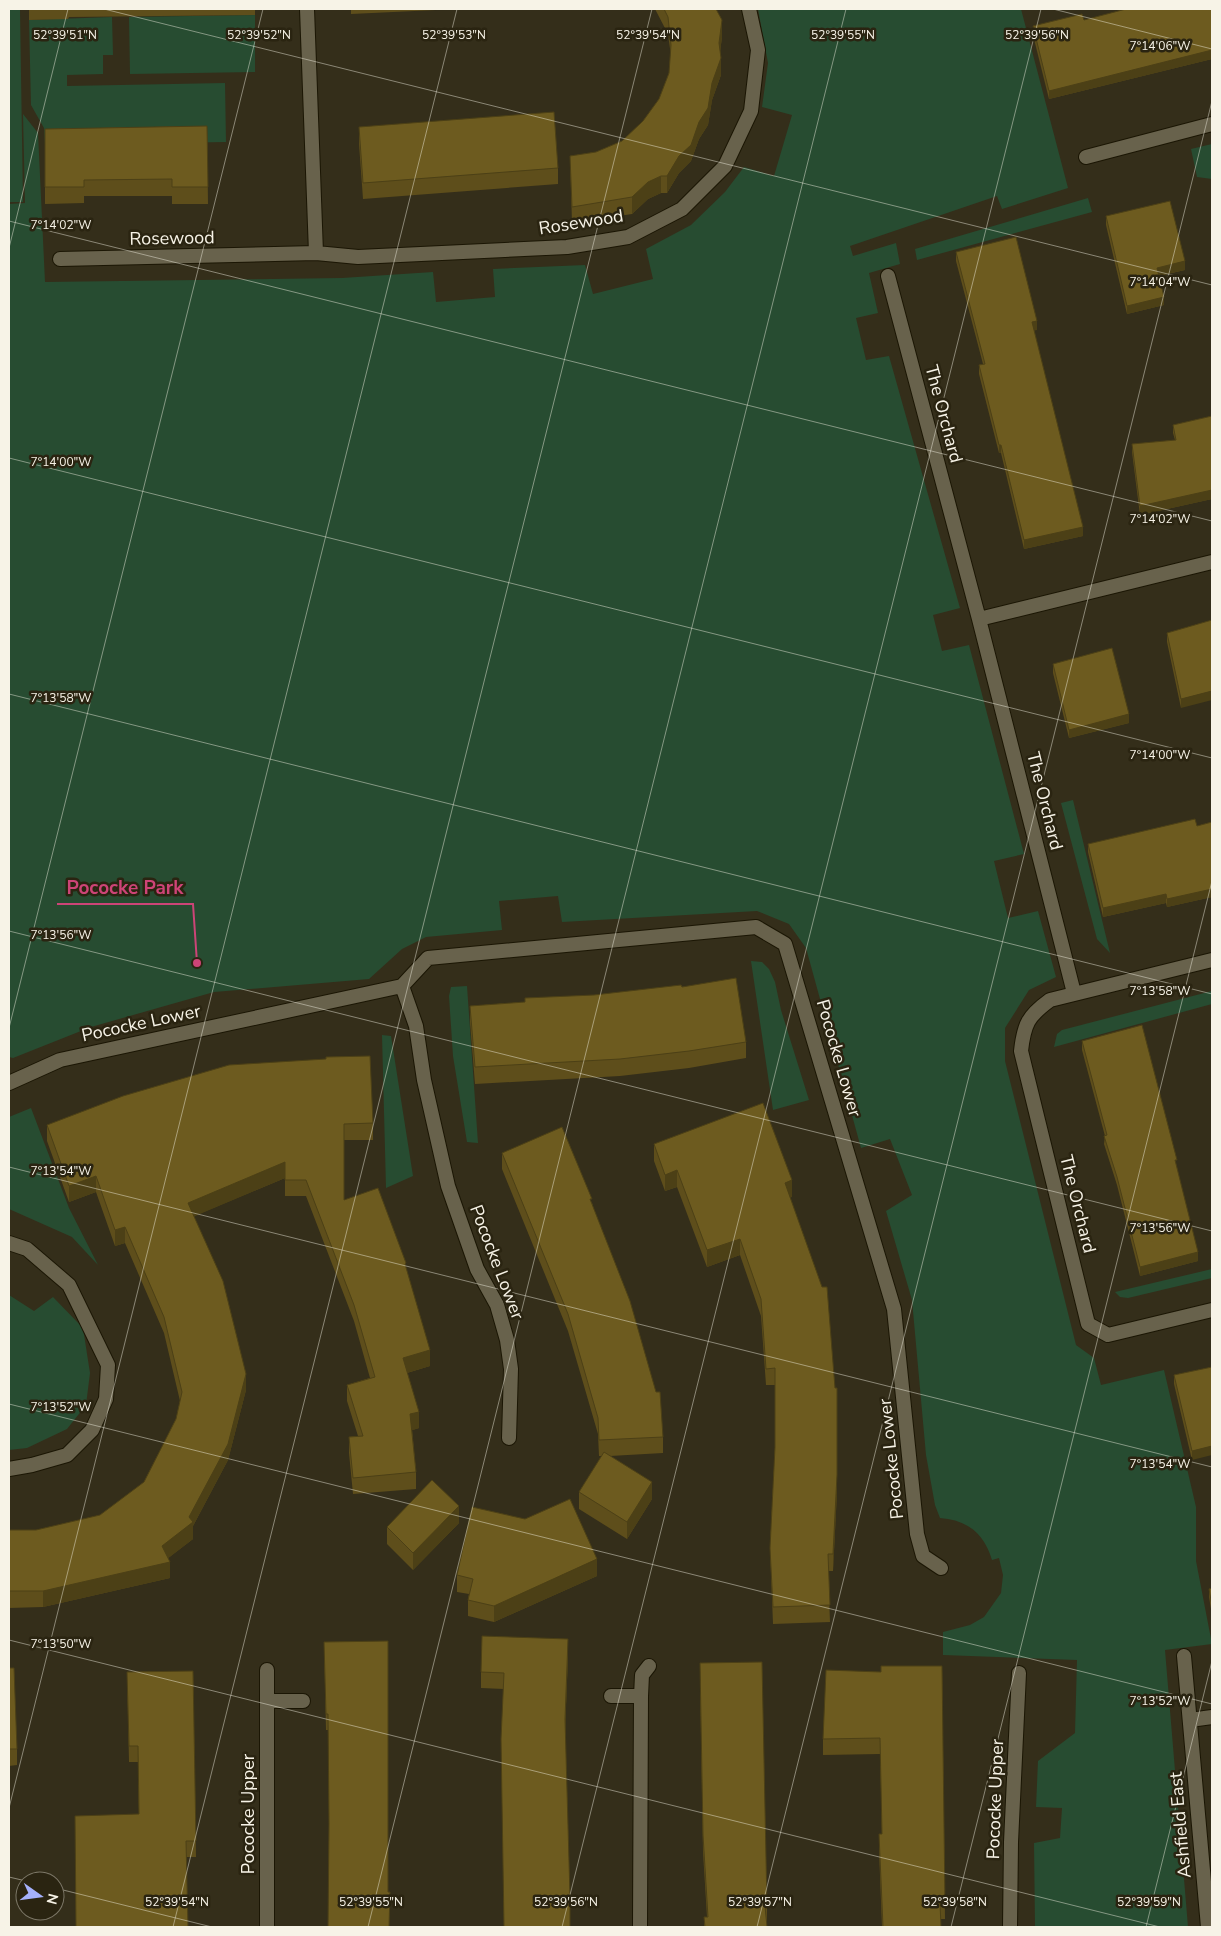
<svg xmlns="http://www.w3.org/2000/svg" width="1221" height="1936" viewBox="0 0 1221 1936" font-family="'Nunito Sans',sans-serif">
  <style>
    .green { fill: #274c31 }
    .lines { fill: none; stroke-linecap: round; stroke-linejoin: round }
    .minor-casing { stroke: #1b1604; stroke-width: 16 }
    .minor { stroke: #68624c; stroke-width: 14 }
    .wall { fill: #5e4e1b }
    .shaded-wall { fill: #4c4016 }
    .building { fill: #6d5b1f; stroke: #4c4016 }
    .ticks { fill: none; stroke: #f7f3e7; stroke-width: 1; stroke-opacity: 0.45 }
    .labels { text-anchor: middle; stroke-width: 5; stroke-linejoin: round; paint-order: stroke }
    .street-label { font-size: 18px; fill: #f7f3e7; stroke: #2a2411 }
    .ticks-label { font-size: 12px; text-anchor: middle; fill: #f7f3e7; stroke: #2a2411; stroke-width: 5; stroke-linejoin: round; paint-order: stroke }
    .leader { fill: none; stroke: #cd4477; stroke-width: 2 }
    .callout-dot { fill: #cd4477; stroke: #2a2411; stroke-width: 2 }
    .callout-label { font-size: 19px; text-anchor: middle; font-weight: bold; fill: #cd4477; stroke: #2a2411; stroke-width: 5; stroke-linejoin: round; paint-order: stroke }
  </style>
  <rect width="100%" height="100%" fill="#342e1a"/>
  <path class="green" d="M9,9H20L23,202H9Z
    M758,9H1021L1068,188L1002,209L997,196L850,246L853,256L896,243L900,264L869,273L878,313L856,318L866,360L889,356L960,608L933,615L942,651L969,645L1024,854L994,861L1008,918L1038,911L1056,977L1029,990L1005,1028V1061L1076,1345L1094,1358L1101,1385L1164,1370L1196,1507V1561L1212,1644L1165,1650L1188,1927H1035L1034,1843L1060,1838L1062,1808L1036,1807L1038,1761L1075,1733L1077,1660L943,1655V1632L970,1625L984,1617L1001,1593L1003,1575L999,1558L992,1560C984,1533 967,1520 940,1518L935,1505L926,1455L912,1300L886,1211L912,1195L890,1139L861,1148L806,948L789,924L757,911L562,922L558,896L499,901L502,930L426,937L402,949L369,979L214,992L91,1027L13,1058L9,1057V204L25,203L23,114L38,133L45,282L342,278L433,272L436,302L495,297L493,269L585,265L593,294L653,279L646,249L691,225L725,192L744,167L774,176L792,115L762,107L768,63Z
    M255,15V72L130,74L129,17Z
    M112,17L113,55H103V74L67,75V86L225,83L226,142L45,145L44,128L31,105L29,20Z
    M1212,144V179L1197,177L1191,149Z
    M1088,198L1092,212L917,260L915,249Z
    M1073,800L1110,953L1097,939L1061,803Z
    M751,961L762,962L769,969L775,982L781,1010L809,1100L773,1110Z
    M467,986L478,1143L467,1142L453,1056L449,996L451,987Z
    M1212,991V1004L1054,1047L1057,1034L1062,1030Z
    M382,1035L391,1036L413,1176L386,1188Z
    M31,1108L69,1208L98,1265L72,1237L9,1209V1117Z
    M1212,1269V1278L1128,1298L1120,1297L1115,1292Z
    M9,1295L34,1311L53,1297L83,1328L90,1373L86,1405L67,1429L27,1448L9,1450Z"/>
  <g class="lines">
    <g class="minor-casing">
      <path id="minor" d="M307,9L316,253
        M1086,157L1212,124
        M60,259L316,253L358,257L567,247L628,237L682,209L725,166L751,111L758,50L749,9
        M888,276L979,619L1074,993
        M979,619L1212,562
        M1212,960L1050,1000C1028,1016 1024,1024 1021,1051L1088,1324L1108,1335L1212,1310
        M402,986L416,1026L424,1080L448,1186L477,1269L497,1305L507,1340L511,1369L509,1438
        M9,1083L60,1060L402,986L428,958L756,927L785,944L894,1309L917,1534L923,1556L941,1568
        M9,1243L27,1249L69,1285L108,1365L106,1399L92,1430L67,1455L32,1465L9,1469
        M1184,1656L1208,1927
        M611,1696H641
        M267,1701H303
        M1190,1720L1212,1717
        M267,1927V1670
        M640,1927L641,1696L642,1675L649,1666
        M1010,1927L1011,1842L1019,1673"/>
    </g>
    <use href="#minor" class="minor"/>
  </g>
  <path class="wall" d="M29,9H255V15L69,17L68,19L29,20Z
    M351,9H457L351,14Z
    M655,9H716L722,37L720,52L721,75L712,100L708,125L699,139L691,161L679,173L667,193H661L648,199L632,214L572,223L570,156L596,152L622,141L643,121L659,99L669,73L671,56L668,34Z
    M1212,9V59L1049,99L1033,35V26L1084,20Z
    M207,126L208,204H172V196H84V203L45,204V129Z
    M359,127L558,168V184L363,199L359,144Z
    M1106,216L1185,270L1159,276L1164,305L1127,314L1106,225Z
    M956,252L1037,330H1034L1083,536L1024,549L1001,453H999L979,374V365L983,364L956,261Z
    M1212,416V499L1140,515L1132,452V444L1175,440L1173,433V425Z
    M1212,620L1181,708L1167,642V633Z
    M1053,664L1129,723L1069,738L1053,673Z
    M1212,822V897L1167,907L1166,903L1103,917L1088,852V844L1197,826Z
    M682,987L746,1042V1058L689,1068L620,1076L475,1084L470,1022V1006L525,1002Z
    M1082,1041L1177,1168L1198,1261L1140,1276L1117,1185L1104,1144L1105,1136L1082,1050Z
    M373,1123V1140H344V1200L406,1269L430,1366L407,1373L419,1428L412,1430L416,1472V1489L353,1494L349,1453V1437L358,1436L347,1401V1385L370,1378L354,1321L306,1196H285V1178L194,1216L246,1390L228,1460L193,1526V1539L168,1558L170,1578L43,1607L9,1608V1530H36L100,1515L144,1482L176,1419L180,1401L164,1333L125,1243L115,1246L96,1192L69,1202L47,1141V1125Z
    M654,1144L792,1197H790L837,1492L833,1571H828L830,1622L773,1624L770,1548L775,1449V1385H766L761,1316L740,1255L707,1267L677,1187L665,1191L654,1161Z
    M502,1153L592,1203L663,1437V1453L610,1456L652,1499L627,1539L579,1509V1492L602,1456H599L598,1434L568,1331L502,1169Z
    M1212,1367L1192,1460L1174,1384V1375Z
    M459,1523L413,1570L387,1544V1527Z
    M457,1575L597,1576L494,1622L468,1616V1600L469,1594L457,1592Z
    M1212,1588V1615L1209,1597V1589Z
    M324,1642L388,1892L389,1927L328,1730H326Z
    M568,1656L565,1729L504,1689L481,1688V1672Z
    M942,1666L945,1919H940L941,1927H882L879,1850V1834H882L880,1754L823,1755V1739L881,1672Z
    M9,1668L17,1749V1765L9,1766Z
    M193,1671L196,1857H186L139,1814L138,1762H129L127,1672Z
    M700,1680L767,1906V1927H704V1917H707L703,1852Z"/>
  <path class="shaded-wall" d="M722,20V37L719,60V43Z
    M1212,50V59L1049,99V91Z
    M721,58V75L712,100L708,125L699,139L691,161L679,173L667,193V176L712,83Z
    M661,176V193L648,199L632,214V197L648,182Z
    M1185,261V270L1157,276V268Z
    M1164,297V305L1127,314V306Z
    M1037,321V330L1032,331V322Z
    M999,445H1001V453H999Z
    M1212,490V499L1140,515V506Z
    M1083,527V536L1024,549V540Z
    M1212,691V700L1181,708V699Z
    M1129,714V723L1069,738V730Z
    M1212,889V897L1167,907V899Z
    M1166,894V903L1103,917V908Z
    M285,1162V1178L188,1219V1203Z
    M677,1170V1187L665,1191V1175Z
    M96,1176V1192L69,1202V1186Z
    M792,1180V1197L785,1199V1183Z
    M125,1227V1243L115,1246V1230Z
    M740,1239V1255L707,1267V1250Z
    M1198,1252V1261L1140,1276V1267Z
    M430,1350V1366L403,1374V1358Z
    M246,1374V1390L228,1460L193,1526V1539L162,1563V1546Z
    M419,1412V1428L410,1431V1414Z
    M1212,1446V1455L1192,1460V1451Z
    M837,1475V1492L833,1571V1554Z
    M652,1482V1499L627,1539V1522Z
    M459,1506V1523L413,1570V1553Z
    M597,1559V1576L494,1622V1606Z
    M170,1562V1578L43,1607V1591Z
    M568,1639V1656L565,1736V1719Z"/>
  <path class="building" d="M664,9H716L722,20L719,43L721,58L712,83L708,108L699,122L691,145L679,156L667,176H661L648,182L632,197L572,207L570,156L596,152L622,141L643,121L659,99L669,73L671,45L668,17Z
    M1126,9H1212V50L1049,91L1033,26L1082,14L1084,20Z
    M554,112L558,168L363,183L359,127Z
    M207,126L208,187H172V179L84,180V187H45V129Z
    M1170,201L1185,261L1157,268L1164,297L1127,306L1106,216Z
    M1016,237L1037,321L1032,322L1083,527L1024,540L1001,445H999L979,365L985,364L956,252Z
    M1212,416V490L1140,506L1132,444L1176,440L1173,425Z
    M1212,620V691L1181,699L1167,633Z
    M1112,648L1129,714L1069,730L1053,664Z
    M1195,819L1197,826L1212,822V889L1167,899L1166,894L1103,908L1088,844Z
    M736,978L746,1042L689,1051L620,1059L475,1067L470,1006L525,1002V998L594,995L681,985L682,987Z
    M1142,1025L1177,1160H1175L1198,1252L1140,1267L1117,1177L1104,1136L1107,1135L1082,1041Z
    M370,1056L373,1123L344,1124V1200L378,1188L406,1263L405,1264L430,1350L403,1358L419,1412L410,1414L416,1472L353,1478L349,1437L363,1436L347,1385L375,1377L354,1305L306,1180H285V1162L188,1203L223,1281L246,1374L228,1444L189,1517L193,1522L162,1546L170,1562L43,1591H9V1530H36L100,1515L144,1482L176,1419L182,1392L164,1317L125,1227L115,1230L96,1176L69,1186L47,1125L123,1096L229,1065L326,1059V1057Z
    M763,1103L792,1180L785,1183L822,1287H827L835,1388H837V1475L833,1554H828L830,1605L773,1607L770,1548L775,1447V1368L766,1369L761,1299L740,1239L707,1250L677,1170L665,1175L654,1144Z
    M562,1127L592,1199H590L630,1301L656,1392H660L663,1437L599,1440L598,1418L568,1314L502,1153Z
    M1212,1367V1446L1192,1451L1174,1375Z
    M604,1452L652,1482L627,1522L579,1492Z
    M432,1480L459,1506L413,1553L387,1527Z
    M570,1499L597,1559L494,1606L468,1600L473,1579L457,1575L472,1507L525,1519Z
    M1212,1588V1606L1209,1589Z
    M482,1636L568,1639L565,1719L570,1896V1927H504L501,1739L504,1673L481,1672Z
    M388,1641V1892H390L389,1927H328L329,1824L328,1714H326L324,1642Z
    M762,1662L767,1906H765L767,1927H705L704,1917H708L703,1835L700,1663Z
    M881,1666H942L945,1903H940L941,1927H883L879,1834H882L880,1738L823,1739L826,1670L881,1672Z
    M9,1668H14L17,1749H9Z
    M193,1671L196,1841H186L188,1927H76L75,1816L139,1814L138,1746H129L127,1672Z"/>
  <path class="ticks" d="M104,9L1212,285M1053,9L1212,49M9,221L1212,521M9,248L68,9M9,458L1212,758M9,694L1212,994M9,931L1212,1231M9,1028L263,9M9,1167L1212,1467M9,1404L1212,1704M9,1640L1160,1927M9,1808L457,9M9,1877L26,1881M55,1888L212,1927M173,1927L652,9M368,1927L846,9M562,1927L1041,9M757,1927L1212,101M951,1927L1212,881M1146,1927L1212,1661"/>
  <g class="labels">
    <g class="street-label">
      <text transform="translate(581 222) rotate(-9)" y="6">Rosewood</text>
      <text transform="translate(172 238) rotate(-1)" y="6">Rosewood</text>
      <text transform="translate(944 414) rotate(75)" y="6">The Orchard</text>
      <text transform="translate(1045 801) rotate(76)" y="6">The Orchard</text>
      <text transform="translate(141 1023) rotate(-12)" y="6">Pococke Lower</text>
      <text transform="translate(839 1058) rotate(74)" y="6">Pococke Lower</text>
      <text transform="translate(1078 1204) rotate(76)" y="6">The Orchard</text>
      <text transform="translate(497 1262) rotate(69)" y="6">Pococke Lower</text>
      <text transform="translate(891 1459) rotate(-96)" y="6">Pococke Lower</text>
      <text transform="translate(995 1799) rotate(-88)" y="6">Pococke Upper</text>
      <text transform="translate(248 1814) rotate(-90)" y="6">Pococke Upper</text>
      <text transform="translate(1180 1825) rotate(-95)" y="6">Ashfield East</text>
    </g>
  </g>
  <g class="ticks-label">
    <text x="65" y="39">52°39'51"N</text>
    <text x="259" y="39">52°39'52"N</text>
    <text x="454" y="39">52°39'53"N</text>
    <text x="648" y="39">52°39'54"N</text>
    <text x="843" y="39">52°39'55"N</text>
    <text x="1037" y="39">52°39'56"N</text>
    <text x="1160" y="50">7°14'06"W</text>
    <text x="61" y="229">7°14'02"W</text>
    <text x="1160" y="286">7°14'04"W</text>
    <text x="61" y="466">7°14'00"W</text>
    <text x="1160" y="523">7°14'02"W</text>
    <text x="61" y="702">7°13'58"W</text>
    <text x="1160" y="759">7°14'00"W</text>
    <text x="61" y="939">7°13'56"W</text>
    <text x="1160" y="995">7°13'58"W</text>
    <text x="61" y="1175">7°13'54"W</text>
    <text x="1160" y="1232">7°13'56"W</text>
    <text x="61" y="1411">7°13'52"W</text>
    <text x="1160" y="1468">7°13'54"W</text>
    <text x="61" y="1648">7°13'50"W</text>
    <text x="1160" y="1705">7°13'52"W</text>
    <text x="177" y="1906">52°39'54"N</text>
    <text x="371" y="1906">52°39'55"N</text>
    <text x="566" y="1906">52°39'56"N</text>
    <text x="760" y="1906">52°39'57"N</text>
    <text x="955" y="1906">52°39'58"N</text>
    <text x="1149" y="1906">52°39'59"N</text>
  </g>
  <path class="leader" d="M197 963L193 904H57"/>
  <circle class="callout-dot" cx="197" cy="963" r="5"/>
  <g class="callout-label">
    <text x="125" y="894">Pococke Park</text>
  </g>
  <rect width="1221" height="1936" fill="none" stroke="#f7f3e7" stroke-width="20"/>
  <g transform="translate(40 1896) rotate(104)"><circle r="24" fill="#2a2411" stroke="#7c7767"/>
  <path d="M0-4L9 19L0 12L-9 19Z" fill="#a5b1fc"/>
  <text y="-8" font-size="14" font-weight="bold" text-anchor="middle" fill="#f7f3e7">N</text>
  </g>
</svg>
